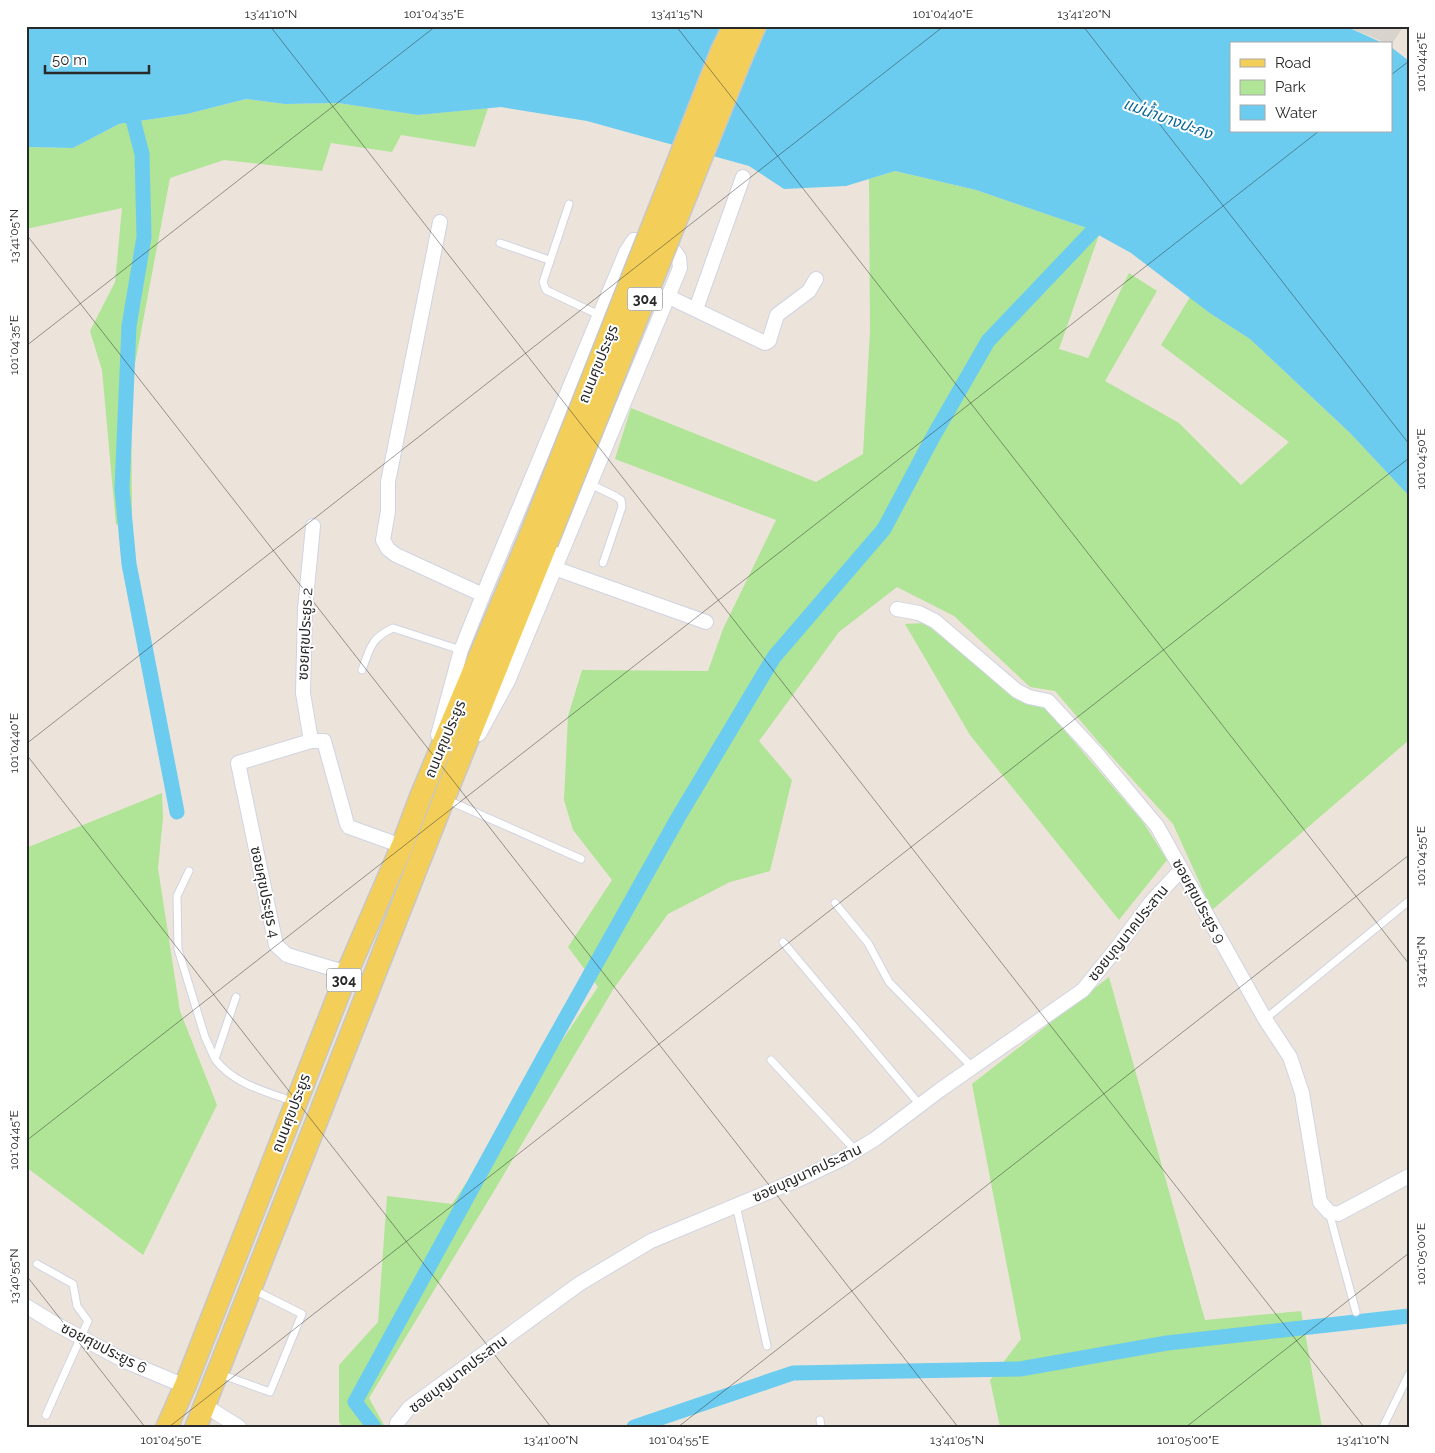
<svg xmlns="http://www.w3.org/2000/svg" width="1435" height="1453" viewBox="0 0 1435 1453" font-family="Raleway,'Noto Sans Thai',sans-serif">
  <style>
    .green { fill: #b0e496 }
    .plaza { fill: #d8d4cd }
    .water { fill: #6bccf0 }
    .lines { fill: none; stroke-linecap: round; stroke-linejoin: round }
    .canal { stroke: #6bccf0; stroke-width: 15 }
    .service-casing { stroke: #d0d3e2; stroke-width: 9 }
    .minor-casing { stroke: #d0d3e2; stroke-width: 16 }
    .primary-casing { stroke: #c7c7c7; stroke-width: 24 }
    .service { stroke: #fff; stroke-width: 7 }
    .minor { stroke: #fff; stroke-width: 14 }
    .primary { stroke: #f3cf59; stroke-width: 21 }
    .primary-bridge-casing { stroke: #c7c7c7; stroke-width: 24; stroke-linecap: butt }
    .primary-bridge { stroke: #f3cf59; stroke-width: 21 }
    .ticks { fill: none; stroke: #292929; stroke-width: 1; stroke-opacity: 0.45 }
    .labels { text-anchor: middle; stroke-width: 4; stroke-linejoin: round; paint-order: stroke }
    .shield { fill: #fff; stroke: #696969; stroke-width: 1 }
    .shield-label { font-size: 14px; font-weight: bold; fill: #292929 }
    .street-label { font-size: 15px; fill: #292929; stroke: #fff }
    .water-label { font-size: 16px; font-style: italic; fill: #0b699b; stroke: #fff }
    .neatline { fill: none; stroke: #292929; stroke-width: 2 }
    .ticks-label { font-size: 12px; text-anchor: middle; fill: #292929 }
  </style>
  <rect width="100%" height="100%" fill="#ece4da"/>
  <path class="green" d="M246,99L285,104L338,103L418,115L488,108L475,147L401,135L392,152L331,143L322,171L224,160L170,178L131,385L132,515L116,525L102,370L90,331L115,282L122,208L26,229V147L73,148L119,124L187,114Z
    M895,171L976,190L1084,227L1099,235L1059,349L1088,358L1129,273L1157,291L1105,381L1179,423L1241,485L1289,442L1161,345L1190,297L1211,314L1250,339L1350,433L1409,496V740L1212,910L1173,824L1102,746L1055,691L1030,687L954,616L897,587L839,632L759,741L792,780L770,871L730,882L668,914L614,988L497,1186L369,1398L385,1427H343L339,1422V1365L378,1322L387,1196L452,1204L598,987L568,947L612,880L573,830L564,800L568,716L582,670L708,671L723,629L776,520L615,459L631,408L816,482L863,454L870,331L869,179Z
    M924,623L974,661L1046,709L1143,822L1167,860L1119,920L970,735L905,624Z
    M162,793L163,818L158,868L180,1011L217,1105L143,1255L26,1167V848Z
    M1109,977L1205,1320L1301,1311L1322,1427H1000L990,1380L1021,1339L972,1084Z"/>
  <path class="plaza" d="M1345,26H1404L1391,45Z"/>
  <path class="water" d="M26,26H1345L1385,44H1231V131H1391V47L1409,61V496L1350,433L1250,339L1211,314L1131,253L1084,227L976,190L895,171L846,186L784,189L749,166L587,121L501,107L418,115L338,103L285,104L246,99L187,114L119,124L73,148L26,147Z"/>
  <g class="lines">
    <path class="canal" d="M129,104L142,154L144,237L129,326L122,489L129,564L177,812
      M374,1427L355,1402L546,1053L679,816L774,657L884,529L934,435L988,341L1106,217
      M634,1427L793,1373L1020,1369L1167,1343L1409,1316"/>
    <g class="service-casing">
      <path id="service" d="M569,204L543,282L546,290L599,315
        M500,243L549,260
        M590,484L615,496L621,500L622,507L603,563
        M362,670C370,648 371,638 393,628L461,650
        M445,799L581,859
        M189,871L177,896L178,949L205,1037L215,1059
        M835,903L868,943L889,982L972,1067
        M783,942L920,1105
        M236,997L215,1059C233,1084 267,1092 295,1102
        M1265,1019L1409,901
        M771,1060L856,1151
        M736,1205L767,1346
        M1329,1212L1356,1312
        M37,1264L73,1284L77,1306L88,1321L46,1415
        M220,1374L270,1392L302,1314L252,1289
        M820,1420L821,1427
        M1383,1427L1409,1374"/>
    </g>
    <g class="minor-casing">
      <path id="minor" d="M440,222L388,482V511L383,540L388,549L396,555L483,595
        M669,297L765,343L769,341L777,315L809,291L816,279
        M696,309L743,177
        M554,568L706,622
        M897,609L919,613L935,621L1017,691L1029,697L1048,701L1096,753L1157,826L1265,1019L1290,1057L1302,1093L1320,1202L1329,1212L1338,1214L1409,1176
        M438,735L461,650L483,595L626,252L634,240H642L675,252L679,258L680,268L508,681L479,734
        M311,741L303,693L305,609L313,526
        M347,973L287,955L276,945L238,763L311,741H324L347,824L349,827L402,846
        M26,1306L52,1322L125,1361L185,1386
        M204,1405L239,1427
        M397,1427V1423L409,1408L579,1284L651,1241L802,1178L842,1159L875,1139L940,1090L1083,990L1116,949L1152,901L1181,870"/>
    </g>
    <g class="primary-casing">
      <path id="primary" d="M722,50L734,26
        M742,56L755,26
        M167,1427L185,1386L347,973L402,846L420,798L530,536
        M196,1427L441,806L547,543"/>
    </g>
    <use href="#service" class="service"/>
    <use href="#minor" class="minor"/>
    <use href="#primary" class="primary"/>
    <g class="primary-bridge-casing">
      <path id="primary-bridge" d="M530,536L722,50
        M547,543L742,56"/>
    </g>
    <use href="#primary-bridge" class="primary-bridge"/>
  </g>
  <path class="ticks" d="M270,26L1364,1427M676,26L1409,964M1083,26L1409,444M1391,75L1409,61M26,234L958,1427M26,346L436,26M26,744L944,26M26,754L551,1427M26,1141L1319,131M26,1275L145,1427M169,1427L1409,458M678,1427L1409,855M1186,1427L1409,1253"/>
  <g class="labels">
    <g class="shield">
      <rect x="627.5" y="287.5" width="35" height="23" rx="4"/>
      <rect x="326.5" y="968.5" width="35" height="23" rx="4"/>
    </g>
    <g class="shield-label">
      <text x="645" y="304">304</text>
      <text x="344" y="985">304</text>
    </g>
    <g class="street-label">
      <text transform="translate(598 364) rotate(-68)" y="5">ถนนศุขประยูร</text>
      <text transform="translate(305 634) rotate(-87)" y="5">ซอยศุขประยูร 2</text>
      <text transform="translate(445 739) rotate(-67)" y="5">ถนนศุขประยูร</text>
      <text transform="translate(265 892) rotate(78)" y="5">ซอยศุขประยูร 4</text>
      <text transform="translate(1199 901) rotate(61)" y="5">ซอยศุขประยูร 9</text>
      <text transform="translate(1128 933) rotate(-51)" y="5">ซอยบุญนาคประสาน</text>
      <text transform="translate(291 1113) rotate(-69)" y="5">ถนนศุขประยูร</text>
      <text transform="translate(807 1173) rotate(-25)" y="5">ซอยบุญนาคประสาน</text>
      <text transform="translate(104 1348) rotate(27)" y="5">ซอยศุขประยูร 6</text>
      <text transform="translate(458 1374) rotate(-37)" y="5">ซอยบุญนาคประสาน</text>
    </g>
    <g class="water-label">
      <text transform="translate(1168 118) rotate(20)" y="6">แม่น้ำบางปะกง</text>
    </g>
  </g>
  <rect width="1435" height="1453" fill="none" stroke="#ffffff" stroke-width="55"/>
  <rect x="1230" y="42" width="162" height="90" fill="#ffffff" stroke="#a9a9a9"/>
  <rect x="1240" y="59" width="25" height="8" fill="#f3cf59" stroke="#a9a9a9"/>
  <text x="1275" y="68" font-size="15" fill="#292929">Road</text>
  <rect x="1240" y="80" width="25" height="15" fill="#b0e496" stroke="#a9a9a9"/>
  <text x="1275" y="92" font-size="15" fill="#292929">Park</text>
  <rect x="1240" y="105" width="25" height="15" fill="#6bccf0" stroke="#a9a9a9"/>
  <text x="1275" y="118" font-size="15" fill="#292929">Water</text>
  <path d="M45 65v8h104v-8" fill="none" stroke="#292929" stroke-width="2.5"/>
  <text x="52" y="65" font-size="15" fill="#292929" stroke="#ffffff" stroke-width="4" paint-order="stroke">50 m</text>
  <rect x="28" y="28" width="1380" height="1398" class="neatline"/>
  <g class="ticks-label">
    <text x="271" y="18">13°41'10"N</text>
    <text x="434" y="18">101°04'35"E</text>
    <text x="677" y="18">13°41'15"N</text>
    <text x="943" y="18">101°04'40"E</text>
    <text x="1084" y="18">13°41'20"N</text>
    <text transform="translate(1421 62) rotate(-90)" y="4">101°04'45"E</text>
    <text transform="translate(14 236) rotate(-90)" y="4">13°41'05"N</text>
    <text transform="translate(14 345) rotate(-90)" y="4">101°04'35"E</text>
    <text transform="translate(1421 459) rotate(-90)" y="4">101°04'50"E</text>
    <text transform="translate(14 743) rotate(-90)" y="4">101°04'40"E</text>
    <text transform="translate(1421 856) rotate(-90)" y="4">101°04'55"E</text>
    <text transform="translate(1421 962) rotate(-90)" y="4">13°41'15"N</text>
    <text transform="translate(14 1140) rotate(-90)" y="4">101°04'45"E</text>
    <text transform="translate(1421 1254) rotate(-90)" y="4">101°05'00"E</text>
    <text transform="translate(14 1276) rotate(-90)" y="4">13°40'55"N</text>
    <text x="171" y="1444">101°04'50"E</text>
    <text x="551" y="1444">13°41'00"N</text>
    <text x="679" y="1444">101°04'55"E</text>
    <text x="957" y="1444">13°41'05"N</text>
    <text x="1188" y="1444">101°05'00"E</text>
    <text x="1363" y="1444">13°41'10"N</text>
  </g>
</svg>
